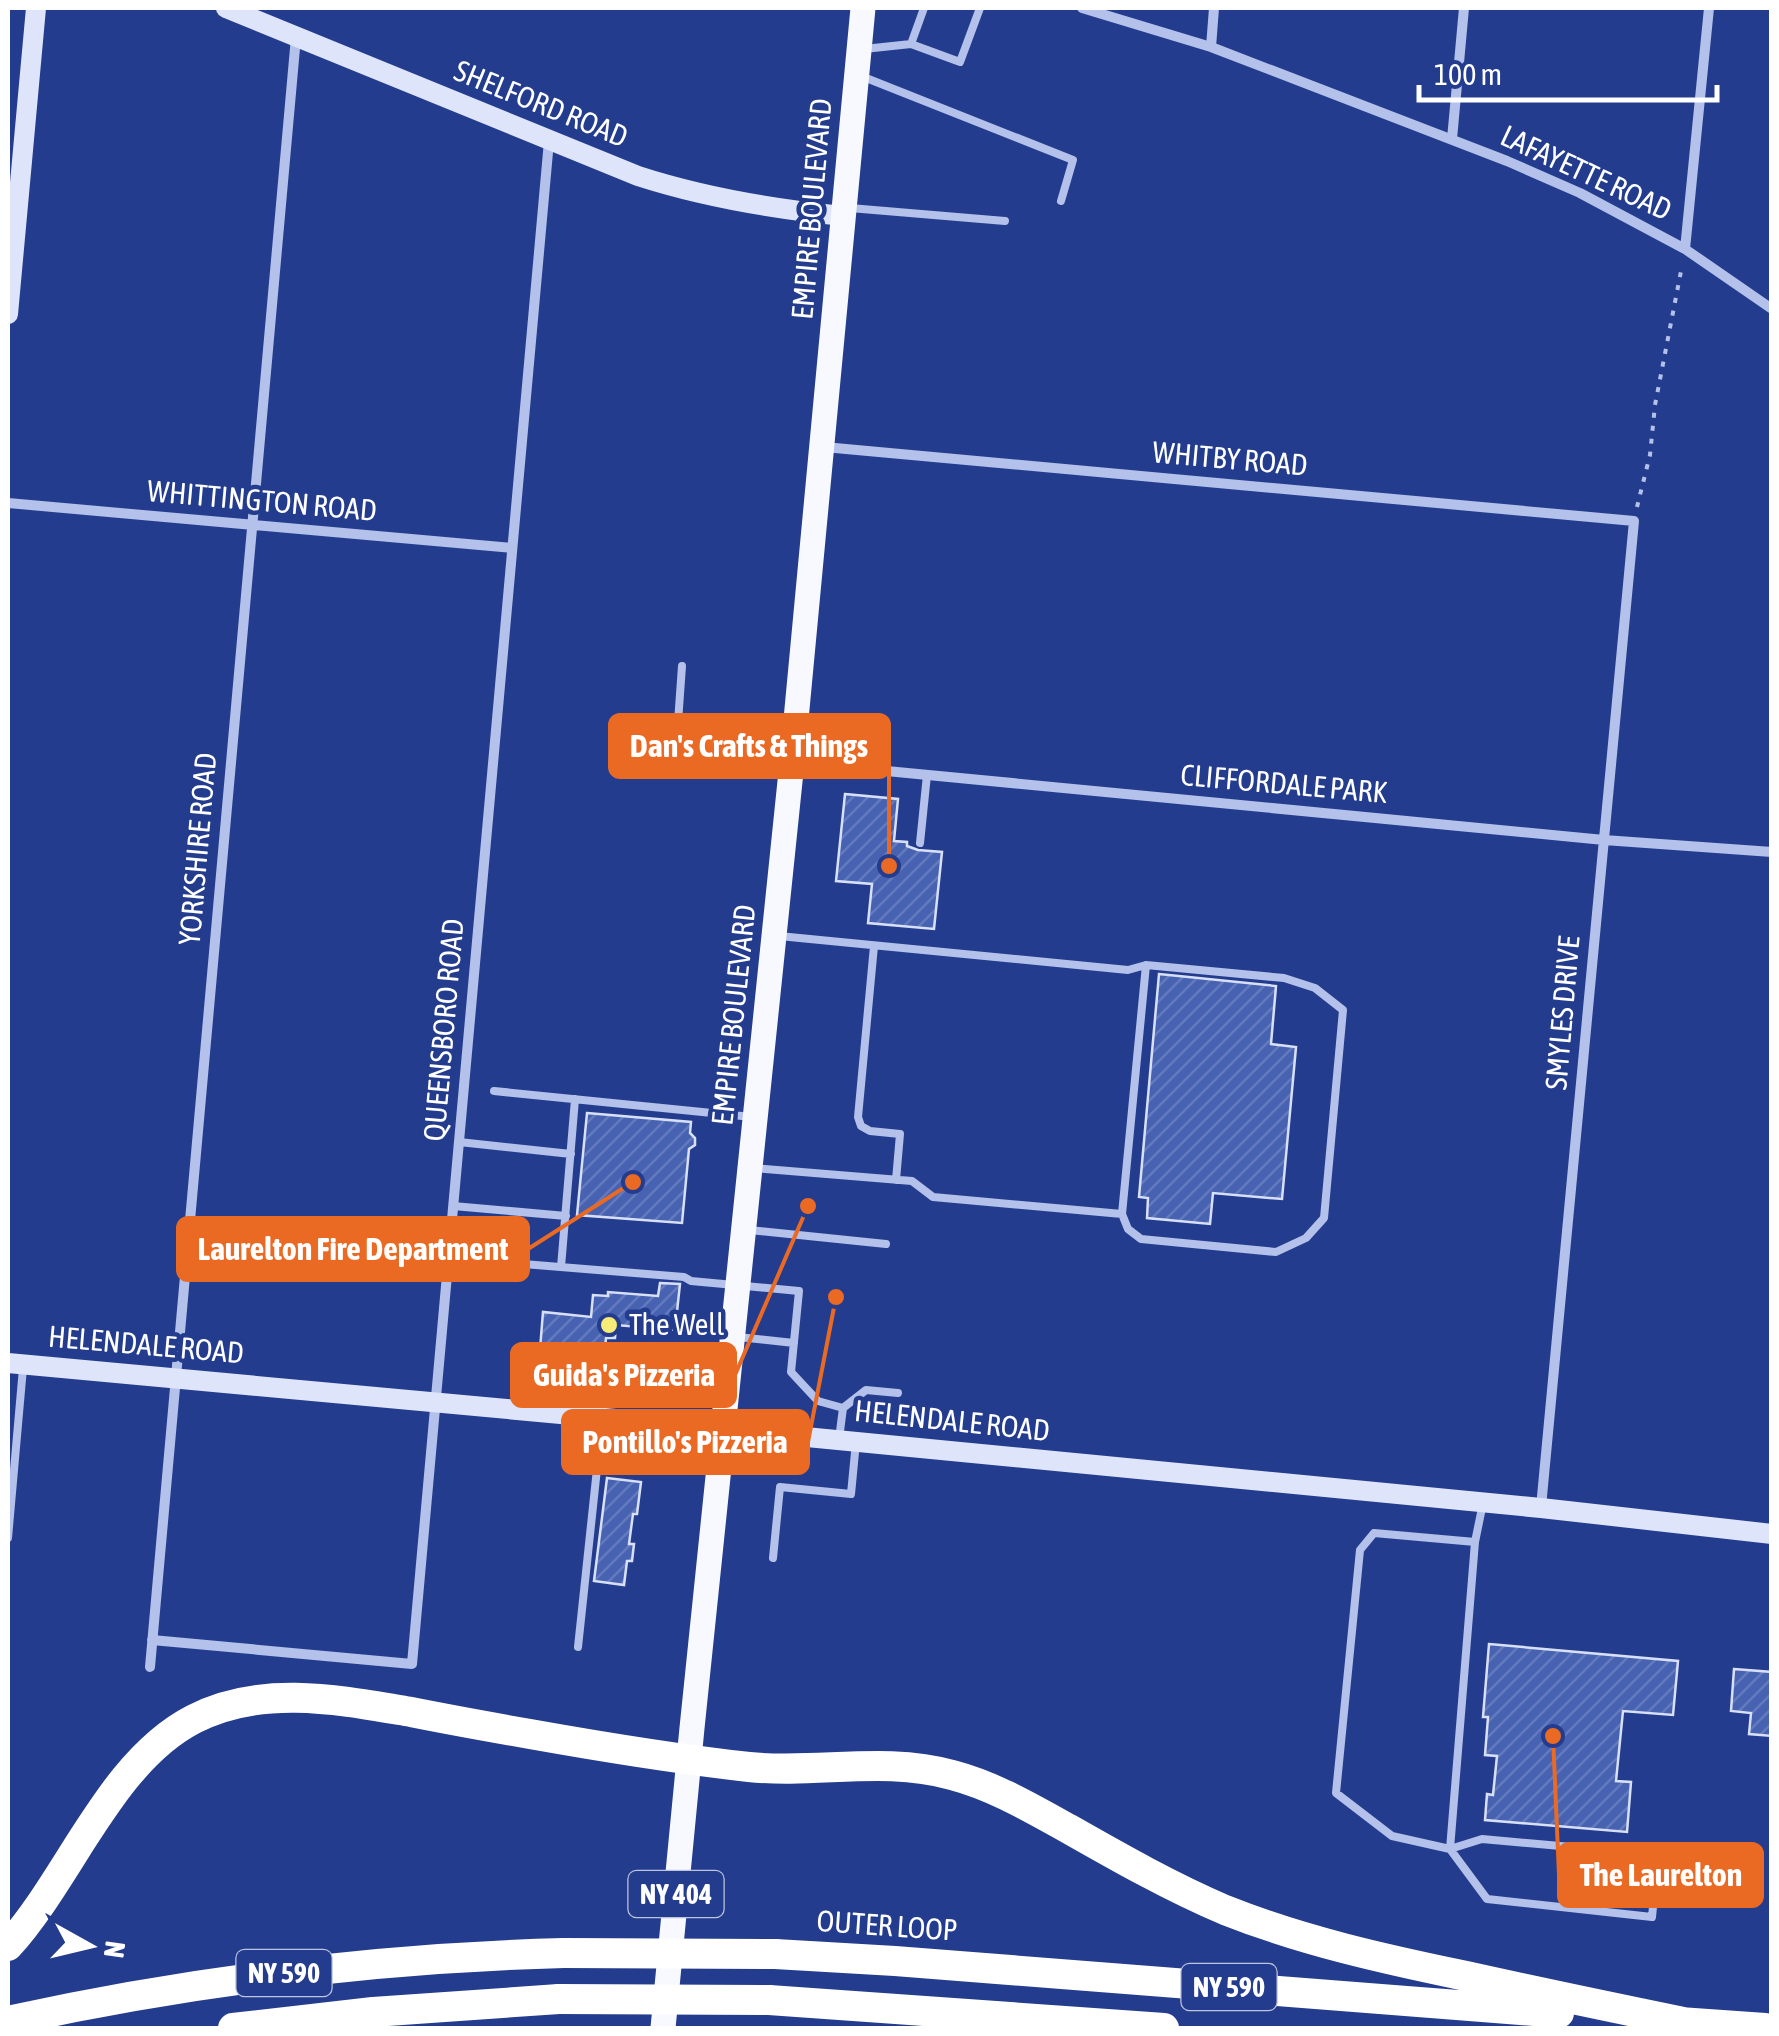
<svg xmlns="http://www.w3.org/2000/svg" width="1779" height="2036" viewBox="0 0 1779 2036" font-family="'Asap Condensed',sans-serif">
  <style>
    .building { fill: url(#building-hatch); stroke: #d8e0f8; stroke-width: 2.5 }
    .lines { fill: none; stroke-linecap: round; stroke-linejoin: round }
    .path { stroke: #b3c1eb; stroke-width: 4; stroke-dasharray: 5 8; stroke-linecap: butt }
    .lane { stroke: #b3c1eb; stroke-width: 8 }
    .street { stroke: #b3c1eb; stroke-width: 10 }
    .secondary { stroke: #dee4f9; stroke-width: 20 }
    .primary { stroke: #f8f9fe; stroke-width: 25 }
    .highway { stroke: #fff; stroke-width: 30 }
    .highway-bridge { stroke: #fff; stroke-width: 30 }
    .poi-dot { fill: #f6eb76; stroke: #243c8d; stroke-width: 4 }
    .labels { text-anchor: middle; stroke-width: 9; stroke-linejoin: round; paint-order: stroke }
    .shield { fill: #243c8d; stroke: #bdc4dd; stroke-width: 2.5 }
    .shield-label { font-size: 28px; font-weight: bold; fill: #fff }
    .street-label { font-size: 30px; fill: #fff; stroke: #243c8d }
    .poi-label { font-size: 30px; fill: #fff; stroke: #243c8d; text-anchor: start }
    .leader { fill: none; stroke: #ea6a24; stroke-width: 4 }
    .callout-dot { fill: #ea6a24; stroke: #243c8d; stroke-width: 4 }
    .callout { fill: #ea6a24; stroke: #ea6a24; stroke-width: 4 }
    .callout-label { font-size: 32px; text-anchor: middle; font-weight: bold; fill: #fff }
  </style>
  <defs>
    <pattern id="building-hatch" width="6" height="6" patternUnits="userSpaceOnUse" patternTransform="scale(2.5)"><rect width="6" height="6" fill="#4862b2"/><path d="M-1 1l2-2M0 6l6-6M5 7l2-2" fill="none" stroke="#637abe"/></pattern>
  </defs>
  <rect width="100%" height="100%" fill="#243c8d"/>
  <path class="building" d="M845,794L898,799L894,841L907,842V846L918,850L942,852L934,929L868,923L872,884L836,881Z
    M1159,974L1276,986L1271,1044L1296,1047L1282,1199L1213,1193L1210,1224L1147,1218L1148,1198L1139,1197Z
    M587,1113L691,1122L690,1133L695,1138V1145L689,1149L682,1223L577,1215Z
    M660,1283L680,1284L675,1330L616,1325L615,1338H606L603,1370L539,1362L543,1312L591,1317L593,1295L608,1296V1292L658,1296Z
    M607,1478L641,1482L637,1514H633L629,1544H634L632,1561H627L624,1585L594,1581Z
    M1489,1644L1678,1661L1673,1715L1623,1711L1616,1781L1631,1782L1627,1832L1485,1820L1487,1794L1493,1795L1497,1756L1485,1755L1488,1717H1483Z
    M1734,1669L1772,1672V1736L1749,1734L1751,1713L1731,1711Z"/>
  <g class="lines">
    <path class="path" d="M1637,507L1650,455L1655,405L1682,266"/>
    <path class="lane" d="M911,44L924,8
      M864,49L911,44L960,62L980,8
      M861,76L1073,160L1061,201
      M850,208L1005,221
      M682,666L678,722L688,753L789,761
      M920,843L927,775
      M874,946L858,1117L861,1126L870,1131L900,1134L896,1180
      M494,1091L752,1117
      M459,1142L571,1154
      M754,1168L912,1181L933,1197L1122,1214L1128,1229L1141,1239L1276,1252L1306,1238L1324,1218L1343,1010L1315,988L1284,978L1146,965L1128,970L779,936
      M453,1206L566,1216
      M1122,1214L1146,965
      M749,1230L886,1244
      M449,1258L684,1277L691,1281L799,1291L791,1372L818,1401L843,1408L839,1439
      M561,1267L575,1099
      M738,1337L794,1343
      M843,1408L866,1390L898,1393
      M8,1538L23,1368
      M1475,1542L1374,1533L1360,1550L1336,1793L1392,1836L1450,1849L1482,1839L1639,1853L1657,1866L1652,1917L1487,1899L1450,1849L1475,1542L1483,1503
      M773,1558L780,1487L851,1494L856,1442
      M578,1647L602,1422"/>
    <path class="street" d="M1082,8L1211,47L1507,161L1580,193L1685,249L1772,309
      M1211,47L1214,8
      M1452,139L1464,8
      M1685,249L1709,8
      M824,447L1634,521L1541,1507
      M8,503L512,548
      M793,762L1604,840L1772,852
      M152,1640L412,1664L549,141
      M150,1667L296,37"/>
    <path class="secondary" d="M226,8L638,176C706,198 773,209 844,216
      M8,314L36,8
      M8,1363L724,1429L1541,1508L1772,1534"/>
    <path class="primary" d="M663,2028L692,1728L792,762L863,8"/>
    <path class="highway" d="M8,1946C70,1878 110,1762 194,1719C262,1684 340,1700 411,1712C451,1720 490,1727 530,1734C603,1747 676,1759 749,1767C817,1774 885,1756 952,1775C994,1786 1031,1808 1069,1829C1120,1858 1171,1887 1225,1910C1303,1941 1384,1959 1466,1976C1538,1992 1610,2007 1683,2022
      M775,1954L895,1961L1559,2013
      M769,2000L1164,2028
      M8,2021C191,1981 376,1958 564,1953
      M1665,2021L1765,2028
      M233,2028L373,2012L559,1999"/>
    <path class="highway-bridge" d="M564,1953L775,1954
      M559,1999L769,2000"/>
  </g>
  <circle class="poi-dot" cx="609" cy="1325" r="10"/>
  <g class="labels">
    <g class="shield">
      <rect x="628.5" y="1871" width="95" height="46" rx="8"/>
      <rect x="236.5" y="1950" width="95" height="46" rx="8"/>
      <rect x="1181.5" y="1964" width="95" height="46" rx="8"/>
    </g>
    <g class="shield-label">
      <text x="676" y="1904">NY 404</text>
      <text x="284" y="1983">NY 590</text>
      <text x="1229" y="1997">NY 590</text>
    </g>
    <g class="street-label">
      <text transform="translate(541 104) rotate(22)" y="10">SHELFORD ROAD</text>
      <text transform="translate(1586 173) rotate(25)" y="10">LAFAYETTE ROAD</text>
      <text transform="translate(812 209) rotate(-85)" y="10">EMPIRE BOULEVARD</text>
      <text transform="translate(1230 459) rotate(5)" y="10">WHITBY ROAD</text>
      <text transform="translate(262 501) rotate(5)" y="10">WHITTINGTON ROAD</text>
      <text transform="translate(1284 784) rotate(5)" y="10">CLIFFORDALE PARK</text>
      <text transform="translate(198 849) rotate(-85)" y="10">YORKSHIRE ROAD</text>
      <text transform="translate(1563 1013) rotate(-85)" y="10">SMYLES DRIVE</text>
      <text transform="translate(734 1015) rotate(-84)" y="10">EMPIRE BOULEVARD</text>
      <text transform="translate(444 1030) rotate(-85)" y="10">QUEENSBORO ROAD</text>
      <text transform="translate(146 1345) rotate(5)" y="10">HELENDALE ROAD</text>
      <text transform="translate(952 1421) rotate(6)" y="10">HELENDALE ROAD</text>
      <text transform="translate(887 1926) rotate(4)" y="10">OUTER LOOP</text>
    </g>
    <g class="poi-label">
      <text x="629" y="1335">The Well</text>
    </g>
  </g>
  <path class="leader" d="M889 866L889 746M633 1182L528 1249M808 1206L735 1375M836 1297L808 1442M1553 1736L1559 1875"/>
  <g class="callout-dot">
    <circle cx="889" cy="866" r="10"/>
    <circle cx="633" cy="1182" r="10"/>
    <circle cx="808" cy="1206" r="10"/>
    <circle cx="836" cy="1297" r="10"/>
    <circle cx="1553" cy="1736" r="10"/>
  </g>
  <g class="callout">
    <rect x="610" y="715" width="279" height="62" rx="10"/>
    <rect x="178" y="1218" width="350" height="62" rx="10"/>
    <rect x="512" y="1344" width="223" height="62" rx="10"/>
    <rect x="563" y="1411" width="245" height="62" rx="10"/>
    <rect x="1559" y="1844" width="203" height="62" rx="10"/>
  </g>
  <g class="callout-label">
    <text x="749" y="757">Dan's Crafts &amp; Things</text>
    <text x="353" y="1260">Laurelton Fire Department</text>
    <text x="624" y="1386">Guida's Pizzeria</text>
    <text x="685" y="1453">Pontillo's Pizzeria</text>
    <text x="1661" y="1886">The Laurelton</text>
  </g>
  <rect width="1779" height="2036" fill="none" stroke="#ffffff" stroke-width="20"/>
  <g transform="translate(90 1946) rotate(98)" stroke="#243c8d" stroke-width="8" paint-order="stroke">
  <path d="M0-8L18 38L0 25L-18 38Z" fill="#ffffff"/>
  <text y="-15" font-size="28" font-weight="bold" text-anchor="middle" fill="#ffffff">N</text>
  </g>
  <path d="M1419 85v15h298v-15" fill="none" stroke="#ffffff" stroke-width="5"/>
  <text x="1434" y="85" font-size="30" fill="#ffffff" stroke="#243c8d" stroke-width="8" paint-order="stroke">100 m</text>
</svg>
